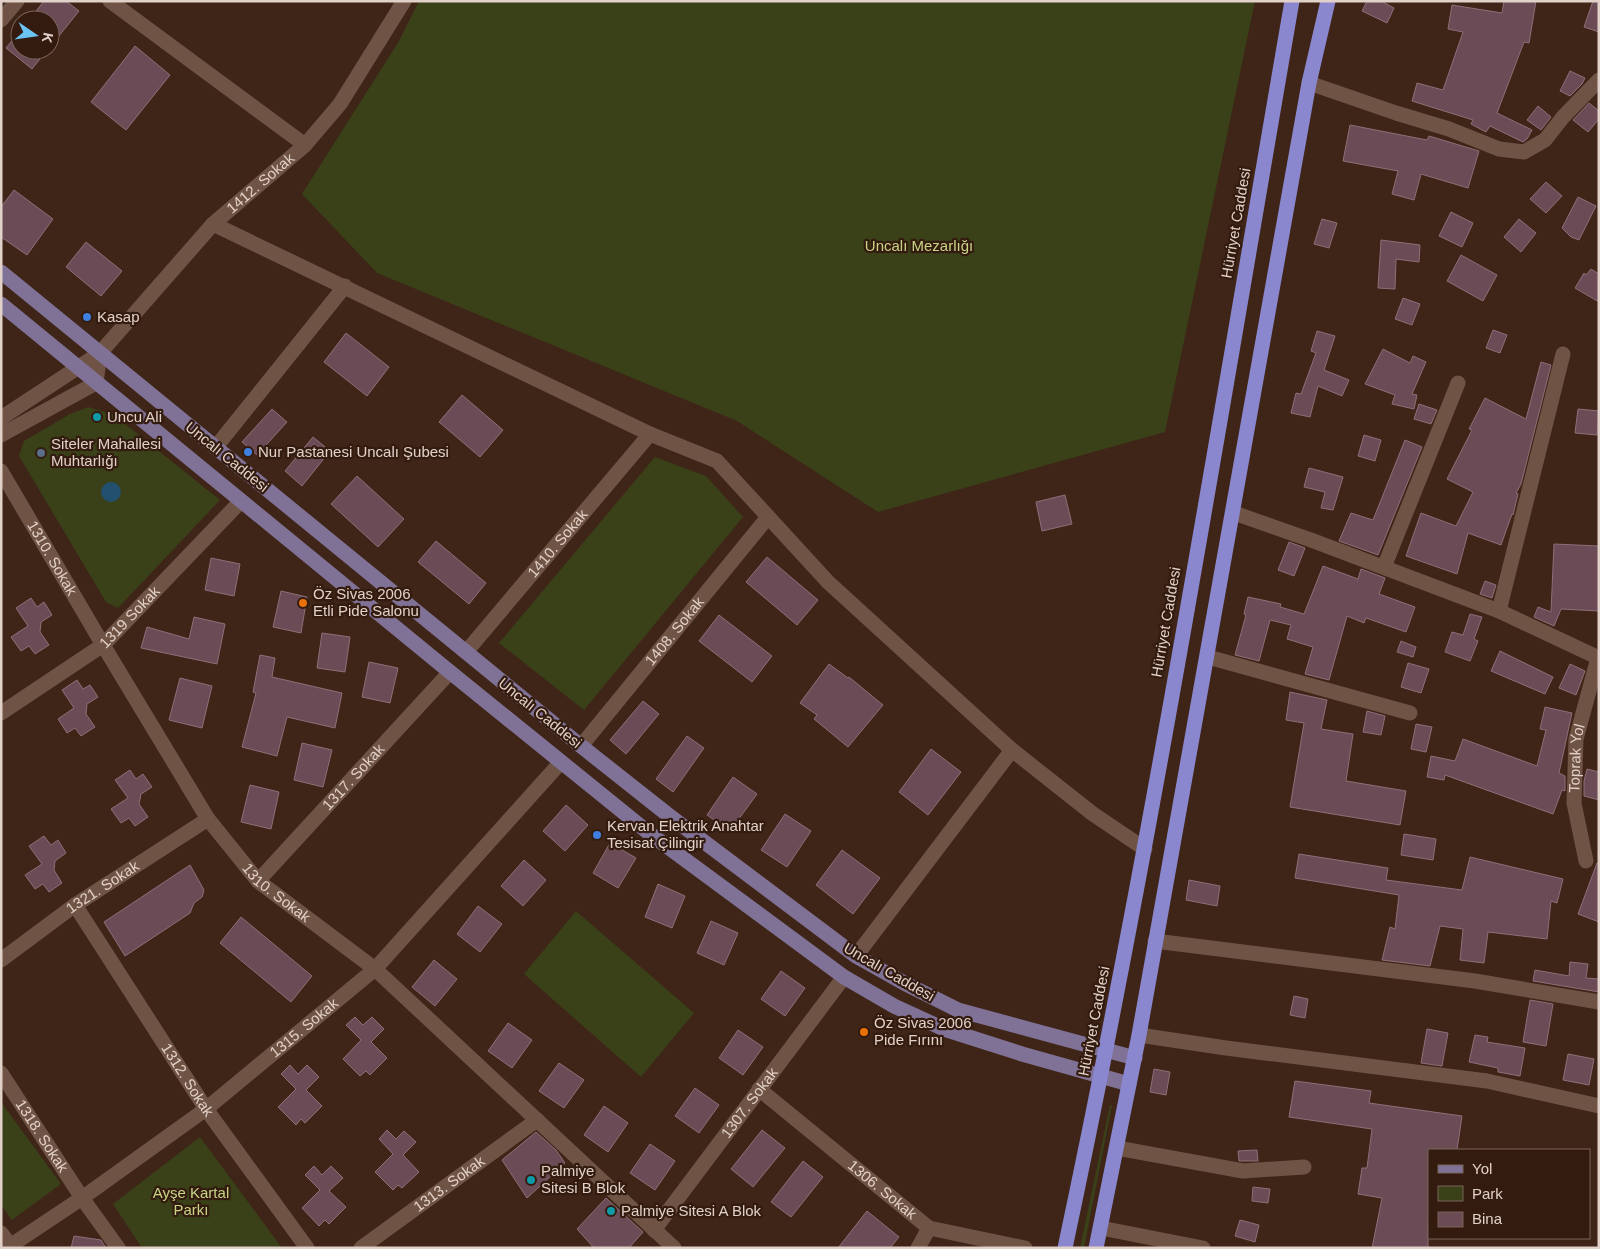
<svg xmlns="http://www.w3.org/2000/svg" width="1600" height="1249" viewBox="0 0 1600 1249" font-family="Arial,sans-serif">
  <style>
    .green { fill: #3a4018 }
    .water { fill: #22506e }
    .building { fill: #6b4c56; stroke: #8f6e78 }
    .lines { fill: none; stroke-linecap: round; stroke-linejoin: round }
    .street { stroke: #6f5345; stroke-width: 15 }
    .secondary { stroke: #6f5345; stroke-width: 15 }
    .primary { stroke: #807297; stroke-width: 15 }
    .highway { stroke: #8b87ce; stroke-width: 15 }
    .shop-dot { fill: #3f7fe0; stroke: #331b0f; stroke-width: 2 }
    .culture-dot { fill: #0f9aa8; stroke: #331b0f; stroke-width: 2 }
    .service-dot { fill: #5c6f8a; stroke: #331b0f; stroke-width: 2 }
    .food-dot { fill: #e8710a; stroke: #331b0f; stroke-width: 2 }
    .labels { text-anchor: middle; stroke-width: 4.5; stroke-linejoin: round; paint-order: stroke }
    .street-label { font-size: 15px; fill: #e2d1c8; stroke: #331b0f }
    .park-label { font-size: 15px; fill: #c8d486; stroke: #331b0f }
    .poi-label { font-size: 15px; fill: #e2d1c8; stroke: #331b0f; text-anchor: start }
  </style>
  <rect width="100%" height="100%" fill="#3e2518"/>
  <path class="green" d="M419,1H1255L1165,432L878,512L737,421L377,273L302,194L399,41Z
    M88,407L114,415L220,500L118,608L106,602L19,456L24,441L70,414Z
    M655,457L706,476L743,517L584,710L499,643Z
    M576,911L694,1013L641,1077L524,974Z
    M1,1102L61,1184L12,1220L1,1205Z
    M1110,1105H1112L1084,1248H1080Z
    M200,1137L282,1248H142L113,1204Z"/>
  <path class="water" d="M101 492a10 10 0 1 1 20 0a10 10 0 1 1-20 0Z"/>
  <path class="building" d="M44,1H66L79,11L50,47V20H29Z
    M1367,1H1381L1394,8L1387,23L1362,11Z
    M1504,1H1536L1529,43L1524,42L1497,113L1532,130L1527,139L1523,142L1490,126L1486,132L1471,124L1473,120L1412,101L1417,83L1443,90L1463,32L1448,29L1452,5L1502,13Z
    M1593,1H1599V32L1584,27Z
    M20,31V50H47L32,69L6,48Z
    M135,46L170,75L126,130L91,102Z
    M1570,71L1585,78L1582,84L1570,96L1560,91Z
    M1589,103L1599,111V119L1588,132L1573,120Z
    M1538,106L1551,117L1541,130L1527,120Z
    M1350,125L1427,140L1429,136L1479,151L1468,188L1421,174L1414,200L1392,194L1398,171L1343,161Z
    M1546,182L1562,196L1546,213L1530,199Z
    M14,190L53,219L27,255L1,237V207Z
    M1578,197L1596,206L1579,240L1571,237L1562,228Z
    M1451,212L1473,223L1462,247L1439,236Z
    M1322,219L1337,223L1329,248L1314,244Z
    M1519,219L1536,233L1521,252L1504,237Z
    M1381,240L1420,245L1419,262L1396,259L1395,289L1378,288Z
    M86,242L122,271L101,296L66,267Z
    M1461,255L1497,275L1483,301L1447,281Z
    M1591,269L1599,274V302L1575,288L1584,273L1586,275Z
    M1403,298L1420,304L1412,325L1395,319Z
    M1493,330L1507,335L1500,353L1486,348Z
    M1317,331L1335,336L1324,370L1349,380L1342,396L1318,386L1310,417L1291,413L1296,393L1301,394L1316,353L1311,351Z
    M346,333L389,367L367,396L324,362Z
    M1383,349L1410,363L1413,356L1426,362L1412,394L1417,395L1414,409L1392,404L1395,395L1365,384Z
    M1541,362L1551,365L1521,484L1516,493L1518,494L1513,515L1512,514L1501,545L1468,533L1457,574L1406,556L1421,513L1456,526L1473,492L1447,479L1472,430L1469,429L1485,398L1526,419Z
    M462,395L503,430L480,457L439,422Z
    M1419,404L1437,410L1431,424L1414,419Z
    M272,409L287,422L257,455L242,442Z
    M1578,409L1599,411L1597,435L1575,433Z
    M1364,435L1381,440L1375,461L1358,456Z
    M313,437L330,451L302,486L285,471Z
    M1405,440L1422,447L1378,555L1339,541L1351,513L1373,520Z
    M1309,468L1343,477L1333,510L1321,508L1325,492L1304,487Z
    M357,476L404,519L378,547L331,504Z
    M1065,495L1072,524L1042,531L1036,502Z
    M436,541L486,583L469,604L418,562Z
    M1289,542L1305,548L1294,576L1278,570Z
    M1554,544L1599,546V611L1561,609L1554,626L1534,617L1538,607L1551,612Z
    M767,557L818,600L797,625L746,582Z
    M211,558L240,564L234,596L205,590Z
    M1323,566L1358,579L1361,569L1385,578L1379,594L1415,607L1406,632L1366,618L1364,623L1347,616L1329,680L1305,674L1313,647L1287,639L1291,625L1270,620L1259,661L1235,655L1246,615L1244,614L1248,597L1281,604L1280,607L1304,614Z
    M1485,581L1496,585L1492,598L1480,594Z
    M281,591L307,597L301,633L273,627Z
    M31,598L37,607L44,602L52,615L41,622L40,632L49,645L35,654L29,646L21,651L11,637L28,626L16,608Z
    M1470,614L1482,617L1474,639L1478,641L1470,661L1445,652L1452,632L1463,635Z
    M719,615L772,656L752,682L699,641Z
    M194,617L225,624L217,664L141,648L147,627L189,639Z
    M322,633L350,637L345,672L317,668Z
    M1401,641L1416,647L1413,657L1397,652Z
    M1500,651L1553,677L1545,694L1491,671Z
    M260,655L275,658L272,677L342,693L335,728L287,717L277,756L242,747L256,693L253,692Z
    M369,662L398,668L390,703L362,697Z
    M1408,663L1429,669L1421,693L1401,687Z
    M829,664L848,678L849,677L883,705L848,747L814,719L817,715L800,703Z
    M1570,664L1585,671L1576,695L1559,688Z
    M180,678L212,686L202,728L169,720Z
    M77,680L83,689L90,685L98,697L87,704L86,714L95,727L81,736L75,728L67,733L58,719L74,708L62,690Z
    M1290,692L1327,700L1321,729L1353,734L1346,781L1406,791L1400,825L1290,807L1304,723L1286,720Z
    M643,701L659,714L626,754L610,740Z
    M1545,707L1572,713L1559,773L1565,776V791L1562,790L1553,814L1445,775L1444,780L1427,777L1431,756L1455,761L1463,739L1537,766L1546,730L1540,729Z
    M1367,711L1385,716L1381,735L1363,732Z
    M1416,724L1432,727L1426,752L1411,749Z
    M687,736L704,748L673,792L656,779Z
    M302,743L332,750L323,787L294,780Z
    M931,749L961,772L928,815L899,792Z
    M1587,769L1599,772V800L1584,796V781Z
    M130,770L136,779L143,774L152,787L141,794L139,804L148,817L135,826L129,818L121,823L111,809L128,798L115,780Z
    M733,777L757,794L730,831L707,815Z
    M250,785L279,792L271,829L241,822Z
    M566,805L588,825L565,851L543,831Z
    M785,814L811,831L787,867L761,850Z
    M1404,834L1436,839L1433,860L1401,855Z
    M44,836L51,845L58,840L66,853L55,861L54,870L62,883L49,892L43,884L35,889L25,875L42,864L29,846Z
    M610,843L636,858L618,888L593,873Z
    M842,850L880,878L853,914L816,885Z
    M1299,854L1388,868L1386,880L1462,890L1470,857L1563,879L1557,903L1551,901L1547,939L1488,932L1484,963L1460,960L1463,929L1440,926L1430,966L1382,960L1390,927L1395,929L1399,895L1295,878Z
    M524,860L546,880L523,906L501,886Z
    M1597,863H1599V922L1578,914Z
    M190,865L204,890L202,897L194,903L190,913L125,956L104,922Z
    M1189,880L1220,886L1217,906L1186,900Z
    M658,884L685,896L672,928L645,917Z
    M478,906L502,924L480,952L457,934Z
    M241,917L312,976L291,1002L220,943Z
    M711,921L738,933L724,965L697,953Z
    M434,960L457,979L435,1006L412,987Z
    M1570,962L1588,964L1586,978L1599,979V992L1533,981L1535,970L1569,976Z
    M781,971L805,988L785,1016L761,999Z
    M1294,996L1308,999L1305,1018L1290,1015Z
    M1530,1000L1553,1004L1546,1046L1523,1042Z
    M355,1017L363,1025L372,1017L384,1029L371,1042L387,1058L370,1075L366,1071L360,1076L343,1059L361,1040L346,1025Z
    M508,1023L532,1040L512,1068L488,1051Z
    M1427,1029L1448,1033L1442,1066L1421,1063Z
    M738,1030L763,1047L743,1075L719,1058Z
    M1475,1035L1488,1037L1487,1042L1525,1048L1520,1076L1498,1072V1068L1469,1062Z
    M1568,1054L1594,1059L1589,1085L1563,1080Z
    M559,1063L584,1080L564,1108L539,1091Z
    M290,1065L298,1074L307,1065L319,1077L306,1090L322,1106L305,1123L301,1119L296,1125L278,1107L296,1089L281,1074Z
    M1154,1069L1170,1072L1166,1095L1150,1092Z
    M1295,1081L1371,1091L1369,1103L1462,1116L1457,1150H1429L1428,1248H1372L1382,1198L1358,1194L1362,1168H1367L1372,1129L1289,1117Z
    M695,1088L719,1105L699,1133L675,1116Z
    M604,1106L628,1123L608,1152L584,1135Z
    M387,1130L396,1139L404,1131L416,1142L403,1155L419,1172L402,1188L398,1185L393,1190L375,1172L393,1154L379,1139Z
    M762,1130L785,1148L753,1187L731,1169Z
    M536,1132L556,1150L565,1163L527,1198L502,1160Z
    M650,1144L675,1161L655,1190L630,1173Z
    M1257,1150L1258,1161H1239L1238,1151Z
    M803,1161L823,1177L791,1217L771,1202Z
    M314,1166L322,1175L331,1166L343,1178L329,1191L346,1207L329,1224L325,1220L319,1226L302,1208L320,1190L305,1175Z
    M1253,1187L1270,1189L1268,1203L1252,1201Z
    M606,1198L643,1232L629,1248H594L577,1229Z
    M867,1211L899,1237L890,1248H838Z
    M1240,1220L1259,1225L1255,1242L1235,1236Z
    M74,1236L101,1240L106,1248H71Z"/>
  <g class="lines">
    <g class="street">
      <path d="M110,1L305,145"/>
      <path d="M1,20L17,1"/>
      <path d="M1309,83L1396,113L1449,129L1499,149L1524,152L1545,140L1563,117L1599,80"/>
      <path d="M213,224L650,434L717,461L828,582L1012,750L1093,814L1145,849"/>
      <path id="s1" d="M100,353L213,224L305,145L340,104L404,1"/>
      <path d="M215,448L345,286"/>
      <path id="s2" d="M1,471L103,645L208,819L258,881L375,969L674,1248"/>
      <path d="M1234,513L1311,540L1499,611L1599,658"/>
      <path d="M1384,567L1458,383"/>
      <path d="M1499,611L1563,354"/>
      <path id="s3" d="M466,652L650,434"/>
      <path d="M1208,657L1410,713"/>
      <path id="s4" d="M1,713L103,645L241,501"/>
      <path id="s5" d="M581,746L768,517"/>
      <path id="s6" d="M1586,861L1574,803L1576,739L1598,658"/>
      <path id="s7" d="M258,881L450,672"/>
      <path id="s8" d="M75,905L206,1109L307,1248"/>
      <path d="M1155,941L1475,981L1599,1002"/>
      <path d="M856,956L1012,750"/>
      <path id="s9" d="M1,960L75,905L208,819"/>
      <path d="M1139,1035L1226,1048L1487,1081L1599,1106"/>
      <path id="s10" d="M1,1073L82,1198L118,1248"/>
      <path id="s11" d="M759,1089L929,1228L1025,1248"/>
      <path d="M1117,1148L1243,1171L1304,1167"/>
      <path d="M1101,1228L1203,1248"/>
      <path id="s12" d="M654,1230L844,977"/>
      <path d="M1,1233L10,1245"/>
      <path id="s13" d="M7,1248L82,1198L206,1109L375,969L561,762"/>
      <path id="s14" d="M361,1248L537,1120"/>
      <path d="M918,1248L929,1228"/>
    </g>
    <path class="secondary" d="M1,418L100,353
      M1,435L96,383L100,353"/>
    <path class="primary" d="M1,272L581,746L667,814L856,956L904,983L958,1010L1135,1058
      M1,304L450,672L649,833L844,977L894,1006L944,1029L1022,1054L1129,1084"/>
    <path class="highway" d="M1065,1248C1153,835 1220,417 1292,1
      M1096,1248L1139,1035L1309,83L1328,1"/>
  </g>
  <g class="shop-dot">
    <circle cx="87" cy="317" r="5"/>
    <circle cx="248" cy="452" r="5"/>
    <circle cx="597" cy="835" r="5"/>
  </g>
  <g class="culture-dot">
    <circle cx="97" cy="417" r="5"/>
    <circle cx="531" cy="1180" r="5"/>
    <circle cx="611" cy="1211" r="5"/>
  </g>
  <circle class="service-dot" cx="41" cy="453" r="5"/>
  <g class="food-dot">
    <circle cx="303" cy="603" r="5"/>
    <circle cx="864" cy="1032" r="5"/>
  </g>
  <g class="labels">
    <g class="street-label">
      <text dy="5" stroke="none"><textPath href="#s1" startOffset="234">1412. Sokak</textPath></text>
      <text transform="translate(1236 223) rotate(-80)" y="5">Hürriyet Caddesi</text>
      <text transform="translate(227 457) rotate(39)" y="5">Uncalı Caddesi</text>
      <text dy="5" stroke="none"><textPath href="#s3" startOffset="142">1410. Sokak</textPath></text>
      <text dy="5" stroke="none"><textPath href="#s2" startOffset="101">1310. Sokak</textPath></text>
      <text dy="5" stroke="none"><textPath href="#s4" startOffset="161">1319 Sokak</textPath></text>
      <text transform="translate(1166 622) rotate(-80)" y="5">Hürriyet Caddesi</text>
      <text dy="5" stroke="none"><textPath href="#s5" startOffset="148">1408. Sokak</textPath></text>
      <text transform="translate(540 713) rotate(39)" y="5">Uncalı Caddesi</text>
      <text dy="5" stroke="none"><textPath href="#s6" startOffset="104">Toprak Yol</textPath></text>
      <text dy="5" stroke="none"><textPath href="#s7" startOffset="141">1317. Sokak</textPath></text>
      <text dy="5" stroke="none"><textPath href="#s9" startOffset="125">1321. Sokak</textPath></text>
      <text dy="5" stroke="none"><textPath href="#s2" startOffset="506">1310. Sokak</textPath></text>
      <text transform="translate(889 972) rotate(30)" y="5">Uncalı Caddesi</text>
      <text transform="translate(1094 1021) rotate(-79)" y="5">Hürriyet Caddesi</text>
      <text dy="5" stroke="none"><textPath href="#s13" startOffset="370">1315. Sokak</textPath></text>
      <text dy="5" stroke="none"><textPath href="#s8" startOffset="208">1312. Sokak</textPath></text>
      <text dy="5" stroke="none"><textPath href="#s12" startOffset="159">1307. Sokak</textPath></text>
      <text dy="5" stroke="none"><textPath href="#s10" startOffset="75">1318. Sokak</textPath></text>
      <text dy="5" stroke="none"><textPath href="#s14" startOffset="109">1313. Sokak</textPath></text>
      <text dy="5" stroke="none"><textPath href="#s11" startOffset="159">1306. Sokak</textPath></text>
    </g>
    <g class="park-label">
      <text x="919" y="251">Uncalı Mezarlığı</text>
      <text x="191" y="1198">Ayşe Kartal<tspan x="191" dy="17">Parkı</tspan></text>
    </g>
    <g class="poi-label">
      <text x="97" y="322">Kasap</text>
      <text x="107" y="422">Uncu Ali</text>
      <text x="51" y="449">Siteler Mahallesi<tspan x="51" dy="17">Muhtarlığı</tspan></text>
      <text x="258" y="457">Nur Pastanesi Uncalı Şubesi</text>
      <text x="313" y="599">Öz Sivas 2006<tspan x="313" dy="17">Etli Pide Salonu</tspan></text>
      <text x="607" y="831">Kervan Elektrik Anahtar<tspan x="607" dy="17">Tesisat Çilingir</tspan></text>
      <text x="874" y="1028">Öz Sivas 2006<tspan x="874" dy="17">Pide Fırını</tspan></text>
      <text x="541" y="1176">Palmiye<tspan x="541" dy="17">Sitesi B Blok</tspan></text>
      <text x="621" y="1216">Palmiye Sitesi A Blok</text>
    </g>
  </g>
  <rect width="1600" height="1249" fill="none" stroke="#e2d1c8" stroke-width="5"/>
  <rect x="1428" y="1149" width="162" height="90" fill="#331b0f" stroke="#796459"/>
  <rect x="1438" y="1165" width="25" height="8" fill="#807297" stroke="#796459"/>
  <text x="1472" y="1174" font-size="15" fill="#e2d1c8">Yol</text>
  <rect x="1438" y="1186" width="25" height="15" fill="#3a4018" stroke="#796459"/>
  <text x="1472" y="1199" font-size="15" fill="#e2d1c8">Park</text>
  <rect x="1438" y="1212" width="25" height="15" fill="#6b4c56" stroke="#796459"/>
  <text x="1472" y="1224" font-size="15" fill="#e2d1c8">Bina</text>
  <g transform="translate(35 35) rotate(103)"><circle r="24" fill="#331b0f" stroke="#796459"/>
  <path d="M0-4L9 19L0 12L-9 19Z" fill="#6ac3f1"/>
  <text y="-8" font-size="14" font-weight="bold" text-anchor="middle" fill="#e2d1c8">K</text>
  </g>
</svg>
